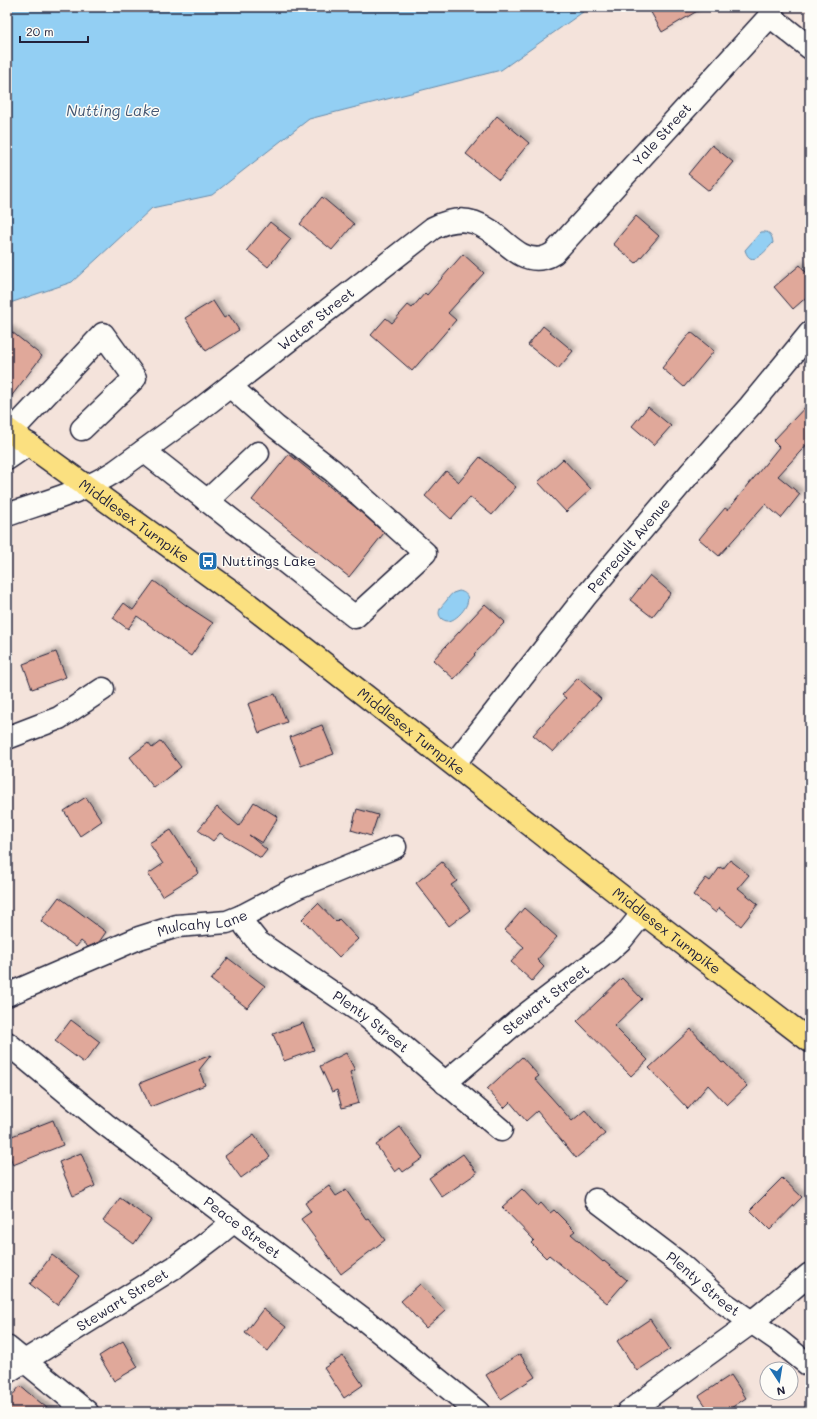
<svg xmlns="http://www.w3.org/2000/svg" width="817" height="1419" viewBox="0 0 817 1419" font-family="Mali,sans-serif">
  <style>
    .water { fill: #93cff3; stroke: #668aa9 }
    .building { fill: #e0a89a; stroke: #22223b; filter: url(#shadow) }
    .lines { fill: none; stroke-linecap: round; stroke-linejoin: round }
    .minor-casing { stroke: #22223b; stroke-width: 25 }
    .major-casing { stroke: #22223b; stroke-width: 25 }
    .minor { stroke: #fdfcf7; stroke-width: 22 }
    .major { stroke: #fbe080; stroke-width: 22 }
    .labels { text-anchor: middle; stroke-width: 3; stroke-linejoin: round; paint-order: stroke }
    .street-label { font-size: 14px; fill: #22223b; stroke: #fdfcf7 }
    .poi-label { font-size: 14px; fill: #22223b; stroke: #fdfcf7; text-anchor: start }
    .water-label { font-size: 15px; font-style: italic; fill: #445672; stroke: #fdfcf7 }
  </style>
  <defs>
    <filter id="shadow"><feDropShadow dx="3.5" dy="-3.5" stdDeviation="2" flood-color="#0004"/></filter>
  </defs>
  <rect width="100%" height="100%" fill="#f4e3db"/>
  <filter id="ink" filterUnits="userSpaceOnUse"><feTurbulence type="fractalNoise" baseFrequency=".025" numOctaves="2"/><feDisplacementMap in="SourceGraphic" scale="8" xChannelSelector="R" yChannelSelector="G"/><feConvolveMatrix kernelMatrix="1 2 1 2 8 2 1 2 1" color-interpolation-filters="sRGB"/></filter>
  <g filter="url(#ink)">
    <path class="water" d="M7,7H590L501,70L309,119L212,195L152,208L72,282L7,304Z
      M761,232C770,231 772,235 773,243C766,250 751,270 745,250Z
      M459,591C480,595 458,621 448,621C445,621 444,620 442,619C435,612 442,606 447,600C448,598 451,594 453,593C455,592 457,592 459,591Z"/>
    <path class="building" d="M648,7H704L662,32Z
      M497,116L529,143L499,180L466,154Z
      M712,145L733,162L709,191L688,174Z
      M322,197L354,224L332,250L300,224Z
      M636,216L659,236L636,263L613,244Z
      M270,222L291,239L268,267L247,250Z
      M463,254L484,273L448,313L456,320L412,371L371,335L386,318L392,323L408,305L412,308L425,293L427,295Z
      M800,265L810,277V294L793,309L774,287Z
      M213,301L224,318L229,315L239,330L206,351L185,318Z
      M543,326L573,351L558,369L528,345Z
      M7,328L42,356L7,402Z
      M691,332L714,351L684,387L662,368Z
      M810,402V441L778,476L800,494L781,518L765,504L719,556L699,539L725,508L728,510L779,447L773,441Z
      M648,407L671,426L654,445L632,426Z
      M289,454L355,507L384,533L349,577L252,500Z
      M480,457L516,487L492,515L470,497L451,519L425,496L446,471L459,482Z
      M563,459L591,489L566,512L538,482Z
      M650,575L671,593L652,617L630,600Z
      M154,581L187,606L213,623L191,656L173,644L174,643L137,616L128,629L113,618L124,603L133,610Z
      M485,604L505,622L474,654L475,655L454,679L433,660Z
      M56,652L66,677L32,689L23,664Z
      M578,678L601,699L553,752L533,735L566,698L562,695Z
      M275,694L287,722L259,733L248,704Z
      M322,725L334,754L301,766L290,737Z
      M161,741L181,767L154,788L130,757L148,743L152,748Z
      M86,797L102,821L80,836L64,811Z
      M254,802L278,817L262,843L249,835L267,850L261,858L220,833L213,841L198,830L217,807L239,826Z
      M357,809L378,815L371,836L351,830Z
      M171,830L199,873L162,896L148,874L163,864L149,843Z
      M730,860L749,875L738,888L758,904L741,926L719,908L716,913L693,895L706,878L710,881L720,867L723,869Z
      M442,862L457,881L451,885L470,910L449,926L416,883Z
      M59,897L106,932L99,942L88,947L81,941L76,947L41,921Z
      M318,903L336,922L339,919L358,939L339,957L302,919Z
      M524,908L557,937L537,960L544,967L532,981L511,962L524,947L505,930Z
      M228,958L265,986L247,1008L211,980Z
      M622,978L642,999L614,1026L648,1060L631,1076L577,1021Z
      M71,1020L100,1042L84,1063L55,1041Z
      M303,1023L314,1050L284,1061L273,1034Z
      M691,1029L722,1063L724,1062L747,1086L727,1105L708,1085L688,1109L649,1068Z
      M346,1053L355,1070L350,1072L359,1103L342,1108L337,1090L332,1092L320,1066Z
      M211,1055L199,1070L205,1085L150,1107L140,1083Z
      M522,1057L539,1076L535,1079L572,1121L585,1110L605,1134L576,1158L537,1111L526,1121L510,1102L504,1108L487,1089Z
      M53,1120L63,1145L13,1165L7,1150V1138Z
      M400,1127L423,1158L403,1172L400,1168L395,1172L376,1145Z
      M254,1135L270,1157L241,1178L225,1156Z
      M81,1153L95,1186L73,1196L59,1162Z
      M463,1154L477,1173L442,1197L429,1178Z
      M782,1178L802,1197L770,1230L750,1210Z
      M329,1186L336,1196L346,1190L366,1219L368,1218L385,1240L341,1274L301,1219L311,1212L305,1203Z
      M522,1189L538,1206L541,1203L550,1213L554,1210L575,1231L571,1234L603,1262L604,1261L627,1280L607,1303L549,1255L546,1258L531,1243L534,1240L502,1207Z
      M120,1198L151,1220L134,1244L103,1221Z
      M52,1255L79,1276L57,1305L30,1284Z
      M420,1284L445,1311L426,1328L401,1301Z
      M263,1309L286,1327L268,1351L245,1333Z
      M650,1319L670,1349L637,1371L617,1341Z
      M123,1341L138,1367L114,1381L99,1356Z
      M520,1354L535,1377L501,1399L486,1375Z
      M343,1356L363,1385L344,1398L324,1368Z
      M731,1375L746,1398L725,1412H710L699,1396Z
      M20,1386L52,1412H7V1402Z"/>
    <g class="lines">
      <g class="minor-casing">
        <g id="minor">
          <path d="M11,432L103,334L135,378L82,429"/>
          <path d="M144,451L355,617L425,553L333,471L276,427L230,386"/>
          <path d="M7,459L29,444"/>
          <path d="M207,501L258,453"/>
          <path id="s1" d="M7,515C44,502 83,492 116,471L198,411L433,228C492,198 504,266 543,258C547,257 551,255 554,253L770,16L810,48"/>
          <path d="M7,738L59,718L103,689"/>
          <path id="s2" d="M454,764L585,597L691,472L750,406L810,333"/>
          <path id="s3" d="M242,916L246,927L258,942L365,1015L393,1038L501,1130"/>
          <path id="s4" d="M7,995L139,938L177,926L227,922L242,916L298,887L395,847"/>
          <path id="s5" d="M7,1043L105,1124L366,1321L478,1412"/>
          <path id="s6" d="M445,1083L520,1019L610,950L622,939L643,913"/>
          <path id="s7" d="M596,1200L679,1263L724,1303L779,1341L810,1366"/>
          <path d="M7,1347L87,1412"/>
          <path id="s8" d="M7,1372L175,1267L216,1236L234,1221"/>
          <path d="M628,1412L752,1322L810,1274"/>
        </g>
      </g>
      <g class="major-casing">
        <g id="major">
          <path id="s9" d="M7,429L238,596L643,913L810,1041"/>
        </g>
      </g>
      <use href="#minor" class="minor"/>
      <use href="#major" class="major"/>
    </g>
  </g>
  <defs>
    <g id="bus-square" transform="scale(1)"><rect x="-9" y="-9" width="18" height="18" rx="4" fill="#1f6fb2" stroke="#fdfcf7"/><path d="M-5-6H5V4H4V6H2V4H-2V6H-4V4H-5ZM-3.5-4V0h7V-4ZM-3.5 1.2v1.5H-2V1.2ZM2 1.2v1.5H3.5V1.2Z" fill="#fff"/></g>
  </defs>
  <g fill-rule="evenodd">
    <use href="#bus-square" x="208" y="561"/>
  </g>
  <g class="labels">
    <g class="street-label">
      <text dy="5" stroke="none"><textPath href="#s1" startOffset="812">Yale Street</textPath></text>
      <text dy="5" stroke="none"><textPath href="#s1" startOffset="369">Water Street</textPath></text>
      <text dy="5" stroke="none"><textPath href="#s9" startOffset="157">Middlesex Turnpike</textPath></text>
      <text dy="5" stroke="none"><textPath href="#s2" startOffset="280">Perreault Avenue</textPath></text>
      <text dy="5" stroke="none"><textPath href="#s9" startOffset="505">Middlesex Turnpike</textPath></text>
      <text dy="5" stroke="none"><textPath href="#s4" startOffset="209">Mulcahy Lane</textPath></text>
      <text dy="5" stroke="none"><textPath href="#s9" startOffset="829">Middlesex Turnpike</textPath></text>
      <text dy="5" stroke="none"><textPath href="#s6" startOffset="131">Stewart Street</textPath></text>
      <text dy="5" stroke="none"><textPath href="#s3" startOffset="169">Plenty Street</textPath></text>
      <text dy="5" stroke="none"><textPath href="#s5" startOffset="299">Peace Street</textPath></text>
      <text dy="5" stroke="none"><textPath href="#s7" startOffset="136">Plenty Street</textPath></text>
      <text dy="5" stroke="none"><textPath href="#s8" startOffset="136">Stewart Street</textPath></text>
    </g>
    <g class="poi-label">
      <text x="222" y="566">Nuttings Lake</text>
    </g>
    <g class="water-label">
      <text x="113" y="116">Nutting Lake</text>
    </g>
  </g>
  <rect width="817" height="1419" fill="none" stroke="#fdfcf7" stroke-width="24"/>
  <rect x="12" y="12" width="793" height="1395" fill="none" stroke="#22223b" stroke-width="1.5" filter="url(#ink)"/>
  <g transform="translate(779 1381) rotate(168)"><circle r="19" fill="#fdfcf7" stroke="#a5a5ac"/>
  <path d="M0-3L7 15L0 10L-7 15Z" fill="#1f6fb2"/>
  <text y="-6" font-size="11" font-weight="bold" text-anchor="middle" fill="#22223b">N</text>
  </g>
  <path d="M20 36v6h68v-6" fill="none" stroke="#22223b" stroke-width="2"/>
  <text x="26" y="36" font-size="12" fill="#22223b" stroke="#fdfcf7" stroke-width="3" paint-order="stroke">20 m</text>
</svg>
